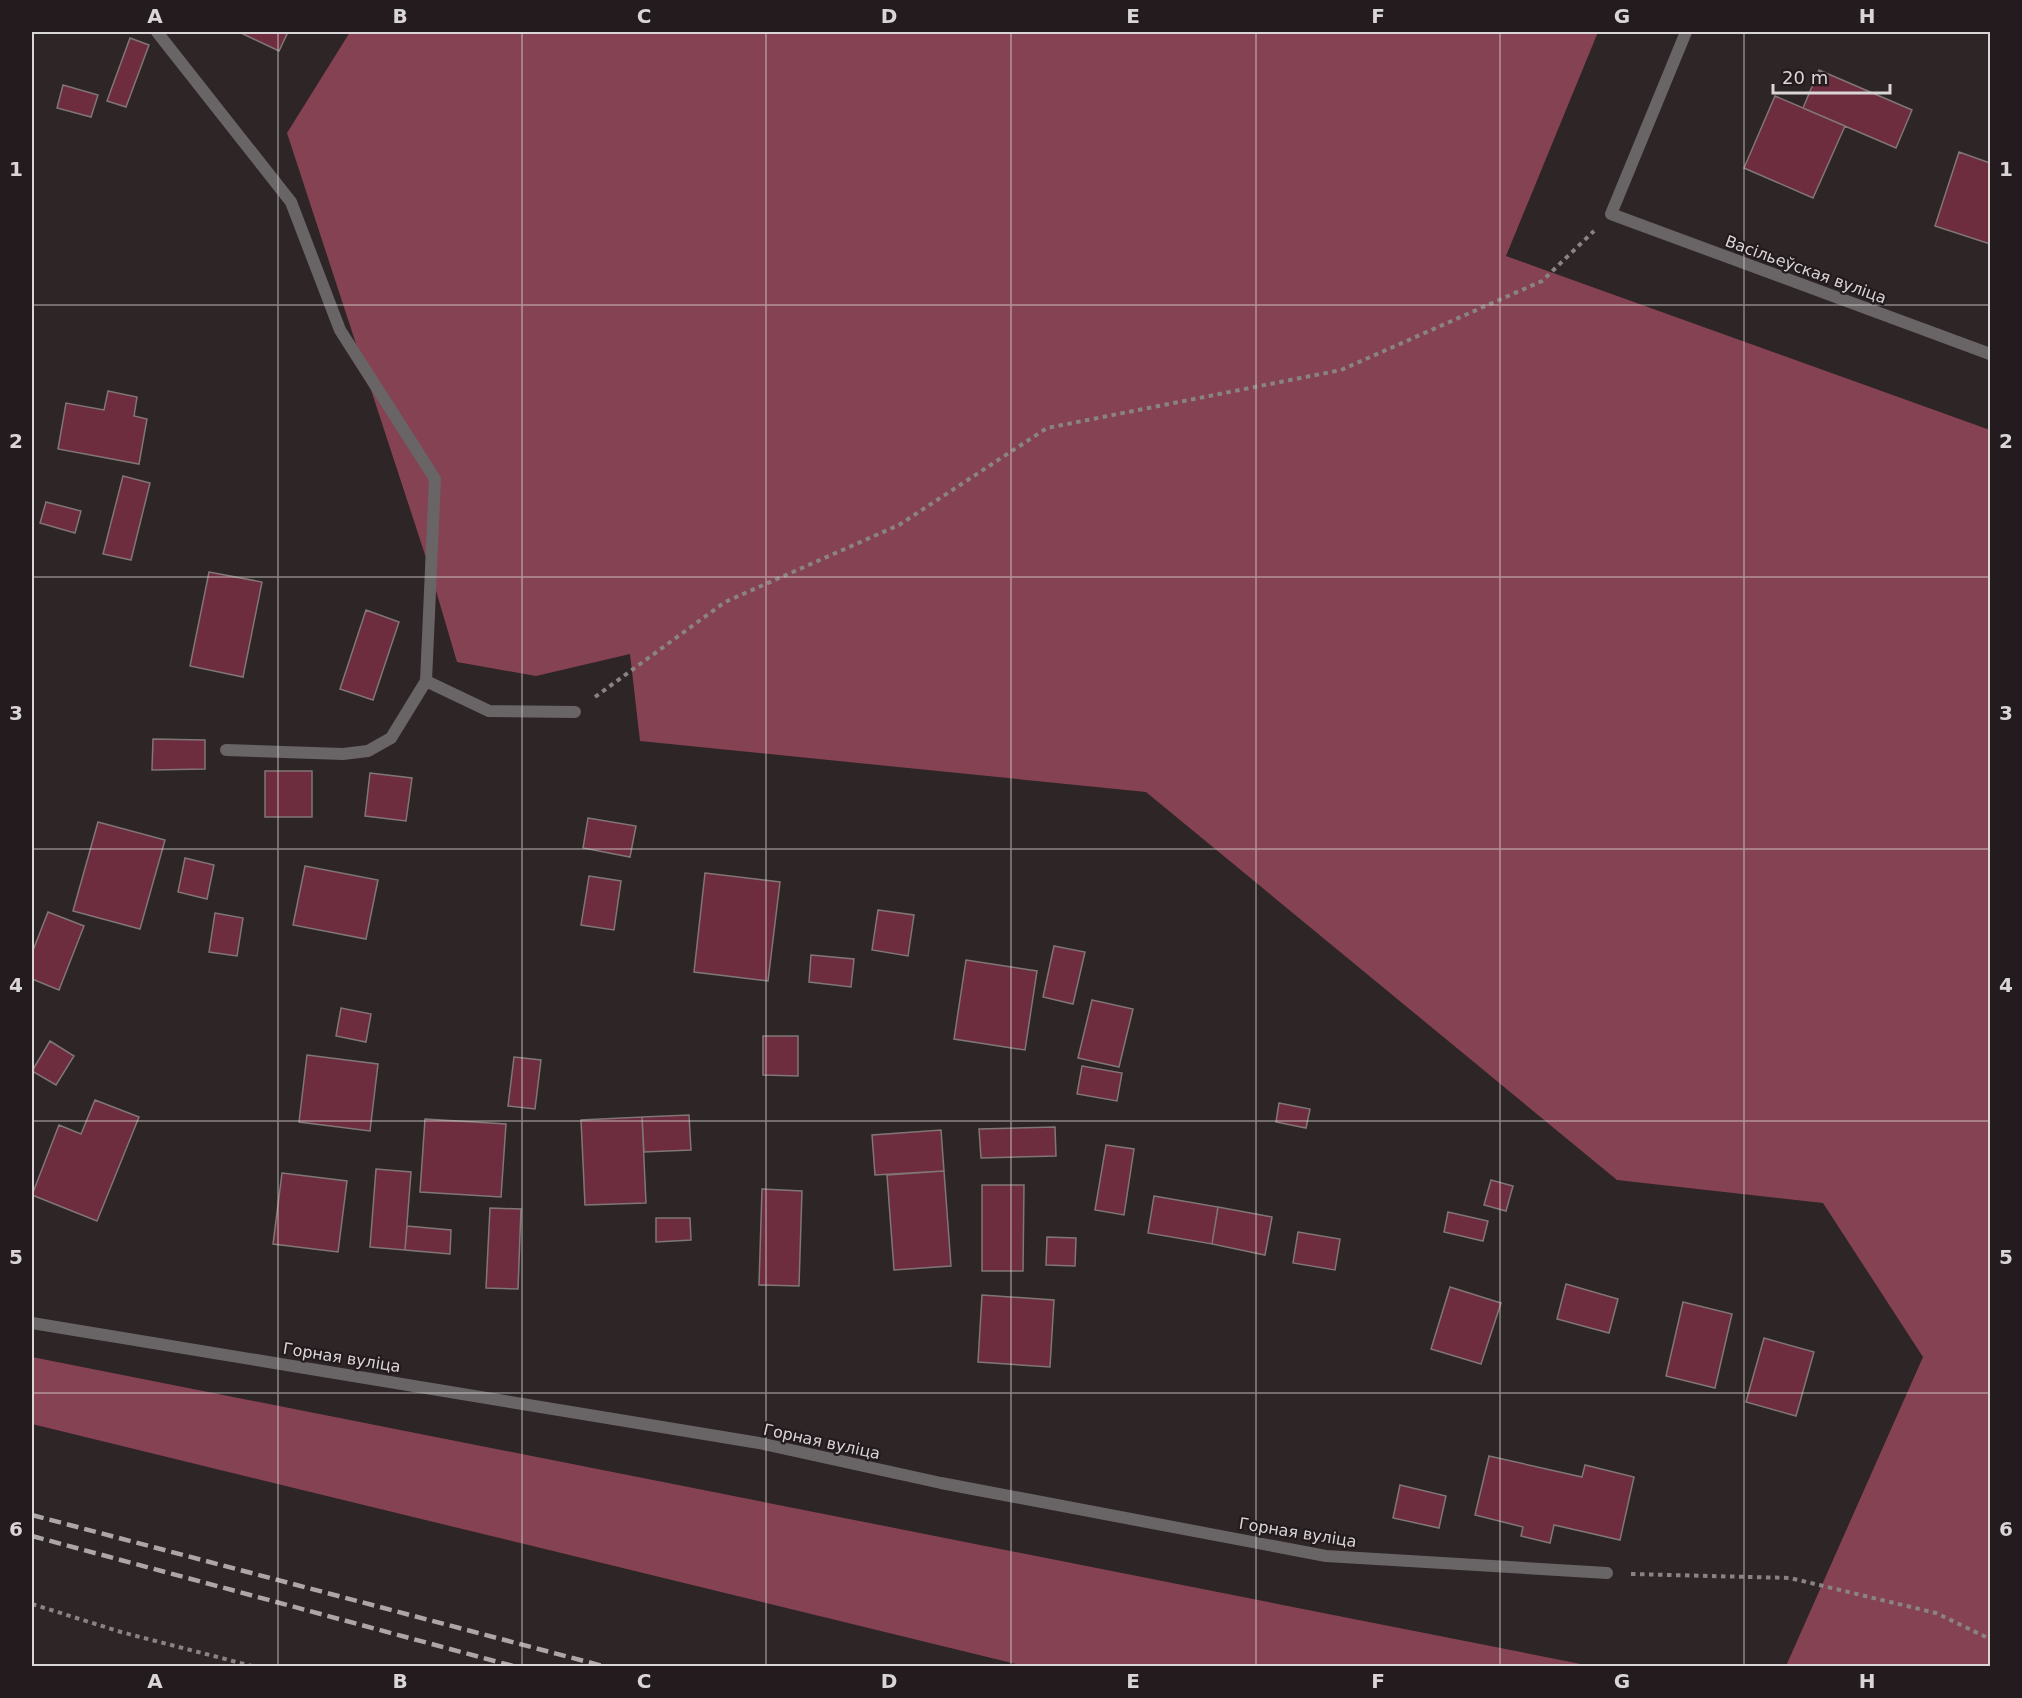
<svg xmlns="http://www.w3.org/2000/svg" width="2022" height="1698" viewBox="0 0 2022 1698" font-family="'DejaVu Sans',sans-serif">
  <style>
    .forest { fill: #854252 }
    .building { fill: #6d2d3e; stroke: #807677; stroke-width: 1.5 }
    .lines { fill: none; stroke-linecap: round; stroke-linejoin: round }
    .path { stroke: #898384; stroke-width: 4; stroke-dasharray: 4.5 4.5; stroke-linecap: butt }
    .service { stroke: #696465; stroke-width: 12 }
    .minor { stroke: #696465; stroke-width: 12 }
    .rail { stroke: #aca6a7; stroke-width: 4.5; stroke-dasharray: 12 6; stroke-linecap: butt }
    .grid { fill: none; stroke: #dad5d6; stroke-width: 1.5; stroke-opacity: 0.55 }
    .labels { text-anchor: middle; stroke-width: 4.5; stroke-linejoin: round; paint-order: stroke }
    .street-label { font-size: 16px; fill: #dad5d6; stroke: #231b1d }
    .neatline { fill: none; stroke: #dad5d6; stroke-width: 2 }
    .grid-label { font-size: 20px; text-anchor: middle; font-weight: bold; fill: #dad5d6 }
  </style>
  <rect width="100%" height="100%" fill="#2d2526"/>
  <path class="forest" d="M350,32H1598L1506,256L1990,430V1666H1786L1923,1357L1823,1203L1617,1180L1146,792L640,741L630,654L536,676L457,662L429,567L287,133Z
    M32,1357L1591,1666H1024L32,1424Z"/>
  <path class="building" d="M239,32H288L279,51Z
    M130,38L149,45L126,107L107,101Z
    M1819,70L1912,110L1896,148L1803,108Z
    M63,85L98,95L91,117L57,108Z
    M1775,96L1845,126L1813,198L1744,168Z
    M1959,152L1990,163V244L1935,226Z
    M108,391L137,397L134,416L147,419L139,464L58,449L66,403L104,410Z
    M123,476L150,483L131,560L103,554Z
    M46,502L81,511L75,533L40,523Z
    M209,572L262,582L243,677L190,666Z
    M366,610L399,622L373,700L340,689Z
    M153,739L205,740V769L152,770Z
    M265,771H312V817H265Z
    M370,773L412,778L406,821L365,816Z
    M588,818L636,826L630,857L583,848Z
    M98,822L165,840L140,929L73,911Z
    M185,858L214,865L207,899L178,892Z
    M305,866L378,880L366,939L293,925Z
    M705,873L780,882L768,981L694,972Z
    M589,876L621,881L614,930L581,925Z
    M878,910L914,915L908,956L872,950Z
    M48,912L84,926L59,990L32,979V953Z
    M215,913L243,918L237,956L209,952Z
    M1054,946L1085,952L1073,1004L1043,997Z
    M811,955L854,959L851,987L809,982Z
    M966,960L1037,971L1025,1050L954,1039Z
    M1092,1000L1133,1009L1119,1067L1078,1058Z
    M341,1008L371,1014L366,1042L336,1036Z
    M763,1036H798V1076L763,1075Z
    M50,1041L74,1056L56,1085L32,1071Z
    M307,1055L378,1064L370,1131L299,1122Z
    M514,1057L541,1060L535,1109L508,1106Z
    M1082,1066L1122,1073L1117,1101L1077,1094Z
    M95,1100L139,1117L97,1221L32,1195L59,1125L81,1134Z
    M1279,1103L1310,1109L1306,1128L1276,1122Z
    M689,1115L691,1150L644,1152L642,1117Z
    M642,1117L646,1203L585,1205L581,1120Z
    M425,1119L506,1124L501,1197L420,1192Z
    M1055,1127L1056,1156L981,1158L979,1129Z
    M941,1130L944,1171L875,1175L872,1135Z
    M1106,1145L1134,1149L1124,1215L1095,1210Z
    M376,1169L411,1172L405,1250L370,1247Z
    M944,1171L951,1266L894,1270L887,1175Z
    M282,1173L347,1181L338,1252L273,1244Z
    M1491,1180L1513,1186L1506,1211L1484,1205Z
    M982,1185H1024L1023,1271H982Z
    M762,1189L802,1191L799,1286L759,1285Z
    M1154,1196L1218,1207L1212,1244L1148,1233Z
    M1218,1207L1272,1217L1265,1255L1212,1244Z
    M490,1208L521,1209L518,1289L486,1288Z
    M1448,1212L1488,1221L1483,1241L1444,1232Z
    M656,1218H690L691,1240L656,1242Z
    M407,1226L451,1230L450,1254L405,1250Z
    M1298,1232L1340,1239L1335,1270L1293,1263Z
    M1047,1237L1076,1238L1075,1266L1046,1265Z
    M1566,1284L1618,1299L1609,1333L1557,1319Z
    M1450,1287L1501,1303L1481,1364L1431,1349Z
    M982,1295L1054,1300L1050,1367L978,1362Z
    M1683,1302L1732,1314L1715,1388L1666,1376Z
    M1764,1338L1814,1352L1796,1416L1746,1402Z
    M1489,1456L1582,1477L1585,1465L1634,1477L1620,1540L1554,1525L1550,1543L1521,1536L1523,1527L1475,1515Z
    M1400,1485L1446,1496L1439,1528L1393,1518Z"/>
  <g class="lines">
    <path class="path" d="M595,697L725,602L899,525L1047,428L1341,370L1542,281L1594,231
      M1631,1574L1790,1578L1936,1613L1990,1639
      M32,1604L121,1632L252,1666"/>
    <path class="service" d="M157,32L291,202L340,330L435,479L426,681L489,711L575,712
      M226,750L343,754L368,751L391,738L426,681"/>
    <path class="minor" d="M1686,32L1611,214L1990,354
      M32,1323L759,1443L941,1483L1326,1556L1607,1573"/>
    <path class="rail" d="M32,1515L603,1666
      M32,1536L513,1666"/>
  </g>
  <path class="grid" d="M278,32V1666M522,32V1666M766,32V1666M1011,32V1666M1256,32V1666M1500,32V1666M1744,32V1666M32,305H1990M32,577H1990M32,849H1990M32,1121H1990M32,1393H1990"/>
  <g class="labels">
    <g class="street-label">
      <text transform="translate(1806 269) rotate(20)" y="6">Васільеўская вуліца</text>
      <text transform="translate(342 1357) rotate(9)" y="6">Горная вуліца</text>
      <text transform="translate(822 1441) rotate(12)" y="6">Горная вуліца</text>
      <text transform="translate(1298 1532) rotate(9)" y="6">Горная вуліца</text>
    </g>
  </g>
  <rect width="2022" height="1698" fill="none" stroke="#231b1d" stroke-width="66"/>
  <path d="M1773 84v9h117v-9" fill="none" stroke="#dad5d6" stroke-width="3"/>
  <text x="1782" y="84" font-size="18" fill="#dad5d6" stroke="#231b1d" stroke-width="4.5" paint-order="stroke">20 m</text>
  <rect x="33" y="33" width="1956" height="1632" class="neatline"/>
  <g class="grid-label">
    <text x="155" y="23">A</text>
    <text x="400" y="23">B</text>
    <text x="644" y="23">C</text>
    <text x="889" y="23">D</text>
    <text x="1133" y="23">E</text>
    <text x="1378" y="23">F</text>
    <text x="1622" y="23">G</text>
    <text x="1867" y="23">H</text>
    <text x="16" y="176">1</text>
    <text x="2006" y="176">1</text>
    <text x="16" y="448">2</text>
    <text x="2006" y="448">2</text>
    <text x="16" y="720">3</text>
    <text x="2006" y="720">3</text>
    <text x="16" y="992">4</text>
    <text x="2006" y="992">4</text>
    <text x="16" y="1264">5</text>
    <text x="2006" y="1264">5</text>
    <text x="16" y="1536">6</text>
    <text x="2006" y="1536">6</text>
    <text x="155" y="1688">A</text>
    <text x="400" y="1688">B</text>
    <text x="644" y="1688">C</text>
    <text x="889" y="1688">D</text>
    <text x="1133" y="1688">E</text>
    <text x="1378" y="1688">F</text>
    <text x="1622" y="1688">G</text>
    <text x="1867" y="1688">H</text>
  </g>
</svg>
